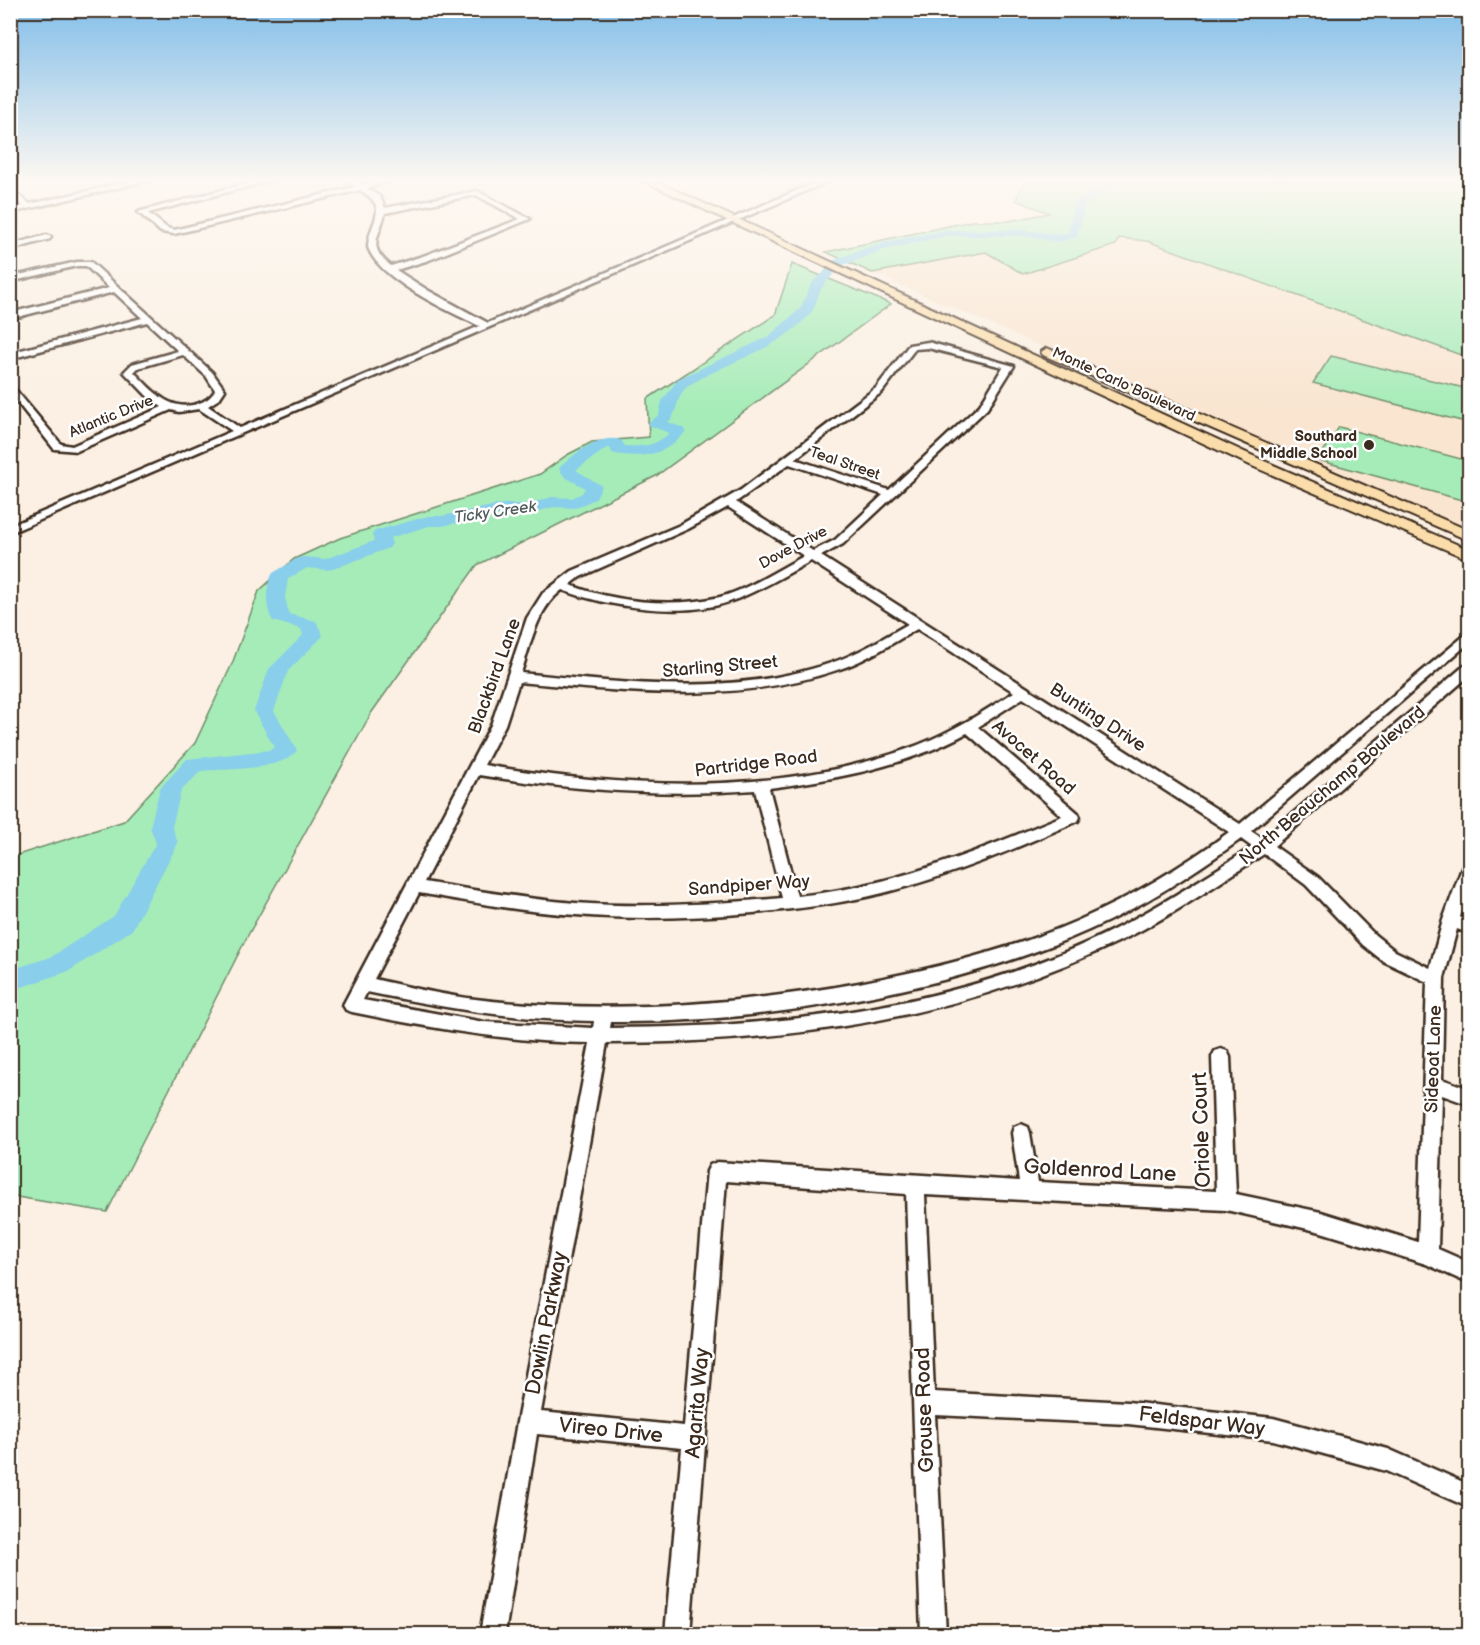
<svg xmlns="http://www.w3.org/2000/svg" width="1480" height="1645" viewBox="0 0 1480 1645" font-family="'Balsamiq Sans',sans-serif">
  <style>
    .built { fill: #f9e5d0 }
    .green { fill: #a6ecb8; stroke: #708b6b; stroke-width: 1.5 }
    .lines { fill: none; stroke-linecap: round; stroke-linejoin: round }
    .river { fill: #89ceeb; fill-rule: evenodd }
    .minor-casing { stroke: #3b2a1e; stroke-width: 5 }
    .major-casing { stroke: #3b2a1e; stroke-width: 4 }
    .minor { fill: #fff; fill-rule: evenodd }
    .major { fill: #faddab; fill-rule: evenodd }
    .poi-dot { fill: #3b2a1e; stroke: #fff; stroke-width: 2 }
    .labels { text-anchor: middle; stroke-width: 5; stroke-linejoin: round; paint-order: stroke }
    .far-street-label { font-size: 15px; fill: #3b2a1e; stroke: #fff }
    .far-poi-label { font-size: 15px; font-weight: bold; fill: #3b2a1e; stroke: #fff; text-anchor: end }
    .far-water-label { font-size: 16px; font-style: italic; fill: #525b5c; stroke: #fff }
    .street-label { font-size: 18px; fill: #3b2a1e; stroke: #fff }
    .near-street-label { font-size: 21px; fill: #3b2a1e; stroke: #fff }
  </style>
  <rect width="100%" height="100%" fill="#fbf0e3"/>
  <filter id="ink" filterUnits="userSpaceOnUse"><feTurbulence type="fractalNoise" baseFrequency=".0167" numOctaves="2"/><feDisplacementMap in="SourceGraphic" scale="12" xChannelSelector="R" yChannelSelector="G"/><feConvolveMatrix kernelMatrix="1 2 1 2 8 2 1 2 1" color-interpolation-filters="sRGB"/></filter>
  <g filter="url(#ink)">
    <path class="built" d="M1119,238L1147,241L1469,358V531L872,273L986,252L1023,274Z"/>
    <path class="green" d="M1025,179H1469V358L1147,241L1119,238L1116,245L1023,274L986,252L872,273L826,252L972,221H1009L1049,213L1016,200Z
      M792,264L891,304L656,476L477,565L372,712L247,937L107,1212L11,1196V857L124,821L195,743L232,664L259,591L294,559L340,538L540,474L567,455L592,442L649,437L647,399L775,315Z
      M1331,356L1469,389V423L1313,383Z
      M1339,427L1469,461V502L1318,460Z"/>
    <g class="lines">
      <path class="river" d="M1103,179H1113L1103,195L1085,205L1077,237L1058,242L1022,236H946L884,250L838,267C834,276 829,278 824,285C817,293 817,306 810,314C777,351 731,360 691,384C674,394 679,415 668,422L683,428L686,431C669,454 640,460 612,453L610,448H607L576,470L602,486L595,499L575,508L553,507L530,514H502L442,526H429L390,538L392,544L389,548L333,569L327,570L307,568L288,579L285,597L289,614L316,621L323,636L288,671L274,711L297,750C284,771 224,769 201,771L181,791L172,827L178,843L132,930L69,971L10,991V970L51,957L114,916L156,843L150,827L160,788L187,759L270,750L274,747L254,711L269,669L303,635L301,629L273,621C265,609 265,586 273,573L298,558L304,557L325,559L374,541L372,535L375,531L428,516H442L502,504H529L552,497L572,498L582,493L585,488L565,477L559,469L561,466C578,452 598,434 621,440L625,446C642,447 656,446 669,433L651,426L648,423L659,415L662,401L678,379L768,337L800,309L812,283L824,272L829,262L877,244L946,230H1022L1058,234L1068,233L1074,203L1095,191Z"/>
      <g class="minor-casing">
        <path id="minor" d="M141,179H155L10,213V209L23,206L10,195V189L30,204Z
          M264,179H277L148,213L167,228L174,230L355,187L343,179H352L362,185L385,179H398L367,188L380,197L385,208L477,191L530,219L429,260L396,270L429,291L488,323L824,179H834L10,533V526L232,431L199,409L179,412L171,410L77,451L54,449L10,393V383L61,444L72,446L162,407L150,399L124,372L132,364L178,351L147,322L10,359V353L142,318L114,292L10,319V313L109,288L86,266H77L10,282V277L77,262H91L212,372L225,390L219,399L208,406L240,428L480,326C450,312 378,279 368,247C369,220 392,209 360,190L174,234L161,232L138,212ZM476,195L520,219L423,256L391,266C366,246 379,238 385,213ZM183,355L206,376L215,390C211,398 205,401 197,404C169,412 152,390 134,372L138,368Z
          M47,235L51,237L50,239L10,250V245Z
          M928,342L1014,366L987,409L843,544L821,556L1240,824L1470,631V642L1251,831L1263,839L1465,665L1470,664V675L1274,846L1318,877L1375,935L1395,951L1430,968L1443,920L1462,868L1464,864L1470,862V891L1460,917L1470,921V934L1457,929L1444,978L1442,1079L1470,1089V1105L1442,1095L1438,1249L1470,1263V1284L1426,1264L1321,1232L1226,1210L925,1195L934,1392L1128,1402L1273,1418L1388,1449L1470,1485V1508L1386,1471L1273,1440L1128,1424L935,1415L946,1634H921L906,1194L726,1181L690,1634H665L682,1448L537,1434L505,1634H480L517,1422L590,1043C508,1042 431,1028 352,1012L346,1010L343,1005L491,725L527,618L543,593L572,571L680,525L741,490L876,388L909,345ZM928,348L1003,367L980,405L889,490L795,459L882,392L915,349ZM789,464L883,495L835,540L813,551L736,502ZM728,507L804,556C779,569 747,590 720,597C672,608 615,602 570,585L580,577L688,529ZM811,561L908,624C883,638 858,654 831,663C731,697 624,683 521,673C531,644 536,610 562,590C607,607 683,618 729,602C758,592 785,575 811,561ZM917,629L1014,692C983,712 952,732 918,745C782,797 625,789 484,765L505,725L519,682C626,692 736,705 840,669C867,660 892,643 917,629ZM1023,698L1229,832C1182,867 1131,897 1077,921C1008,951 933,969 859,983C730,1006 598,1015 467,998C436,994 405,986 374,979L419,893C471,902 523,912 576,915C635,920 694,918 753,913C797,909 840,904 883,893C950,876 1015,849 1078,821L1080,817L1078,813L978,727ZM967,733L1062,816C977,852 890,887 797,896L769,788C837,779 907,766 967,733ZM479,775C571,790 662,797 755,790L782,898C713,904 644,908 575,903C524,899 474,890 424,882ZM1241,839L1252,847C1207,876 1163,904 1115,929C960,1008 782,1028 610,1028L611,1022C760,1024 953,991 1089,930C1143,906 1193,874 1241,839ZM1264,854L1306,885L1363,945L1383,961L1427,982L1418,1242L1321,1212L1236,1194L1230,1057L1227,1051L1221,1049L1215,1051L1212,1057L1216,1191L1038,1182L1030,1133L1028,1127L1021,1124L1014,1127L1012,1133L1019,1181L717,1162L710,1165L707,1171L684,1426L541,1412L607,1043C791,1043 957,1020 1124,939C1173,915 1218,884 1264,854ZM367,992C446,1008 513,1020 594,1021L593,1028L484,1022L363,1000Z"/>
      </g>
      <g class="major-casing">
        <path id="major" d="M639,179H651L1262,460L1470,550V560L1252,466Z
          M1047,348L1470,531V541L1043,355L1041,352Z"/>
      </g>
      <use href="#minor" class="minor"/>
      <use href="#major" class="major"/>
    </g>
  </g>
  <linearGradient id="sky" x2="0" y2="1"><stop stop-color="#82bee9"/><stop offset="0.44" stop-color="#fdf8f2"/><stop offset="1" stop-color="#fdf8f2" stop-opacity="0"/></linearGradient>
  <rect width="1480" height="410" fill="url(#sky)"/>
  <circle class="poi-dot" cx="1369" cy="445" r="6"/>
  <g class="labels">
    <g class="far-street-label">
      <text transform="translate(1124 384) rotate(25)" y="5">Monte Carlo Boulevard</text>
      <text transform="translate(111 416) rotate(-22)" y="5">Atlantic Drive</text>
      <text transform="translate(845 463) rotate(19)" y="5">Teal Street</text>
      <text transform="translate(793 547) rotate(-28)" y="5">Dove Drive</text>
    </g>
    <g class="far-poi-label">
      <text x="1357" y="441">Southard<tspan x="1357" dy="17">Middle School</tspan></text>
    </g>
    <g class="far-water-label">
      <text transform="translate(495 511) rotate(-8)" y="6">Ticky Creek</text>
    </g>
    <g class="street-label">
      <text transform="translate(720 666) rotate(-5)" y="6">Starling Street</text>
      <text transform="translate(494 676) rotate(-70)" y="6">Blackbird Lane</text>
      <text transform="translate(1098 717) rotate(33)" y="6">Bunting Drive</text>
      <text transform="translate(1034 757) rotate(41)" y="6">Avocet Road</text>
      <text transform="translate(756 763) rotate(-7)" y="6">Partridge Road</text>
      <text transform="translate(1332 785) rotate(-40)" y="6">North Beauchamp Boulevard</text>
      <text transform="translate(749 885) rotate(-4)" y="6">Sandpiper Way</text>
      <text transform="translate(1433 1059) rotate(-88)" y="6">Sideoat Lane</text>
    </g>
    <g class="near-street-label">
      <text transform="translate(1201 1130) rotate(-92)" y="7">Oriole Court</text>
      <text transform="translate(1100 1170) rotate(3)" y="7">Goldenrod Lane</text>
      <text transform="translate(546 1323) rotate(-79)" y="7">Dowlin Parkway</text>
      <text transform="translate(697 1403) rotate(-85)" y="7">Agarita Way</text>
      <text transform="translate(924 1410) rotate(-92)" y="7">Grouse Road</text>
      <text transform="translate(1202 1421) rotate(7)" y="7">Feldspar Way</text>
      <text transform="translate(611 1430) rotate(6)" y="7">Vireo Drive</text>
    </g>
  </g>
  <rect width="1480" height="1645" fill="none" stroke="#fff" stroke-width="36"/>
  <rect x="18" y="18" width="1444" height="1609" fill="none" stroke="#3b2a1e" stroke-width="2" filter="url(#ink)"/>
</svg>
